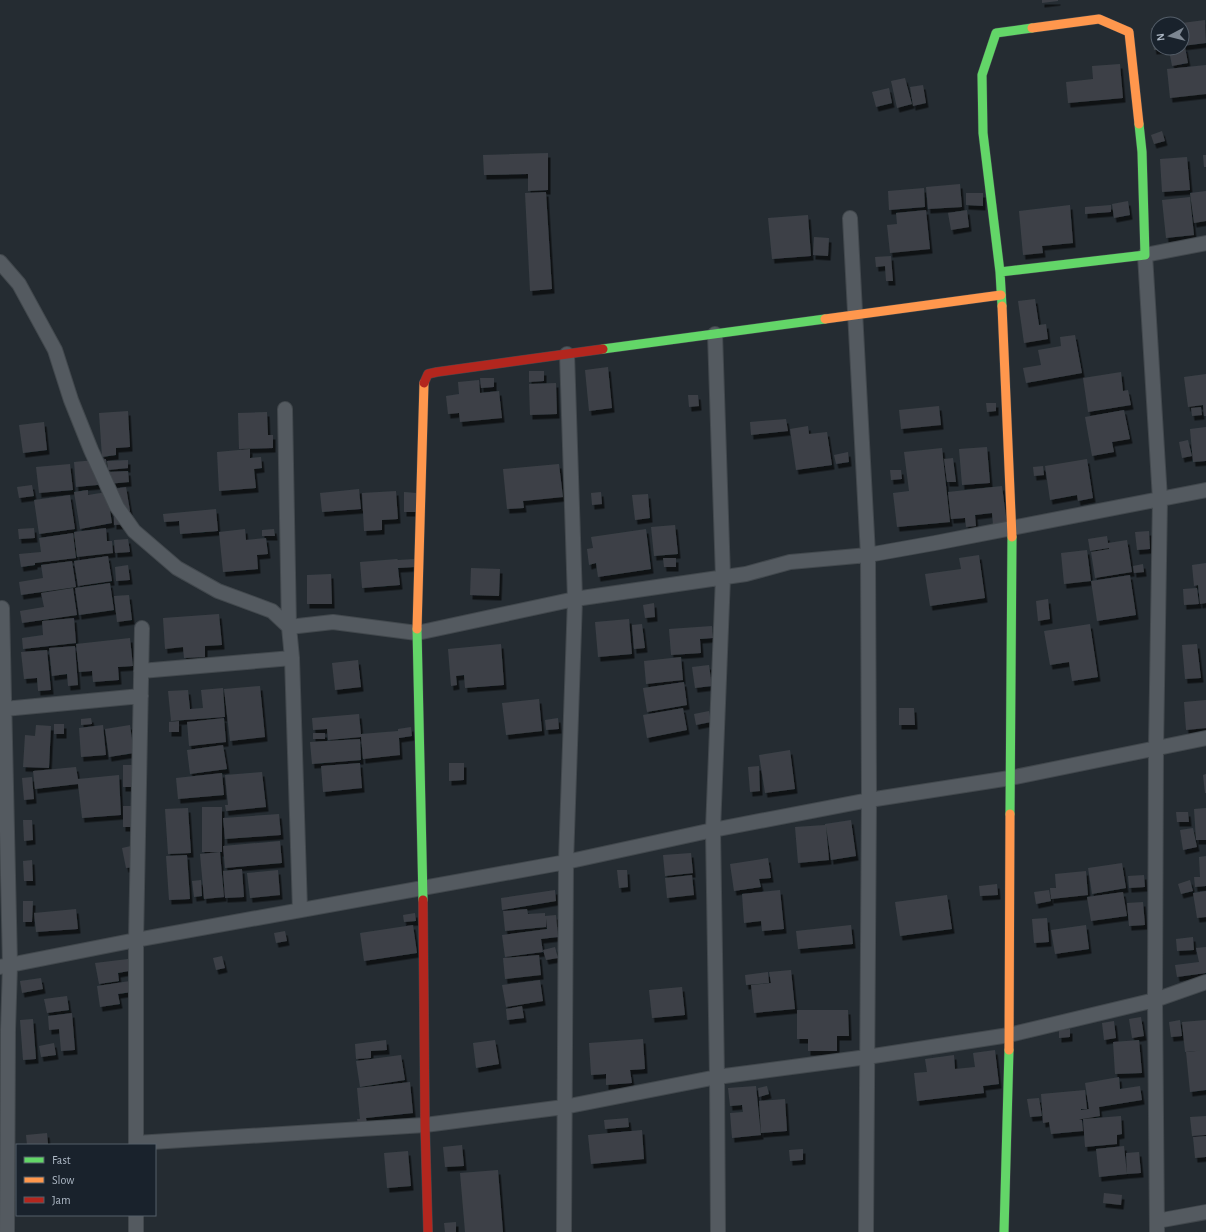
<svg xmlns="http://www.w3.org/2000/svg" width="1206" height="1232" viewBox="0 0 1206 1232" font-family="'Alegreya Sans',sans-serif">
  <style>
    .building { fill: #3c4147; filter: url(#shadow) }
    .lines { fill: none; stroke-linecap: round; stroke-linejoin: round }
    .street-casing { stroke: #42484d; stroke-width: 16 }
    .fast-casing { stroke: #42484d; stroke-width: 10 }
    .slow-casing { stroke: #42484d; stroke-width: 10 }
    .jam-casing { stroke: #42484d; stroke-width: 10 }
    .street { stroke: #545a60; stroke-width: 14 }
    .fast { stroke: #63d668; stroke-width: 9 }
    .slow { stroke: #ff974d; stroke-width: 9 }
    .jam { stroke: #b3261e; stroke-width: 9 }
  </style>
  <defs>
    <filter id="shadow"><feDropShadow dx="2.5" dy="4.5" stdDeviation="0" flood-color="#0009"/></filter>
  </defs>
  <rect width="100%" height="100%" fill="#252c32"/>
  <path class="building" d="M1042,0H1058V1L1042,3Z
    M1205,20L1206,43L1182,46V23Z
    M1158,27V48L1165,49L1154,50L1151,28Z
    M1185,47L1188,63L1172,66L1169,50Z
    M1120,64L1123,98L1068,103L1066,82L1093,79L1092,66Z
    M1206,65V94L1170,98L1167,69Z
    M905,78L912,104L897,108L891,81Z
    M923,85L926,103L913,106L910,87Z
    M889,88L892,103L876,107L872,92Z
    M1162,131L1165,141L1154,144L1151,135Z
    M548,153V190L528,191V174L484,175L483,155Z
    M1203,155H1206V167H1204Z
    M1187,157L1190,190L1162,192L1160,159Z
    M960,184L962,207L928,209L926,187Z
    M924,188L925,207L889,210L888,191Z
    M1206,191V221L1194,223L1190,193Z
    M546,192L552,289L530,291L525,193Z
    M966,193H983V206L966,205Z
    M1190,197L1194,235L1166,238L1162,200Z
    M1128,201L1130,215L1114,218L1112,204Z
    M1070,205L1073,243L1042,246L1043,253L1023,255L1019,211Z
    M1111,205V212L1085,214V207Z
    M926,210L930,249L890,253L887,225L897,224L896,213Z
    M967,210L969,227L951,230L948,213Z
    M808,215L811,256L772,259L768,218Z
    M814,237L829,238L828,256L813,255Z
    M891,256L893,281H886L885,266L876,267L875,257Z
    M1035,299L1039,325L1046,324L1048,339L1024,343L1018,301Z
    M1075,335L1082,373L1026,383L1023,368L1041,365L1038,350L1061,346L1060,337Z
    M608,367L612,408L589,411L585,370Z
    M529,371H544V381L529,382Z
    M1121,372L1123,391L1128,390L1131,405L1088,412L1083,378Z
    M1206,374V416H1204L1203,405L1188,407L1184,377Z
    M480,378H494V387L481,388Z
    M479,380L480,393L499,391L502,418L460,422L459,413L448,414L446,396L459,394L458,382Z
    M556,383L557,414L530,415L529,384Z
    M688,395H698L699,406L689,407Z
    M986,403H996V411L987,412Z
    M939,406L941,425L901,429L899,410Z
    M1201,407L1202,415L1192,416L1191,408Z
    M1124,410L1130,439L1112,442L1114,452L1092,456L1085,417Z
    M128,411L130,447L116,448V455L102,457L99,413Z
    M267,412L268,435H273V448L239,449L238,413Z
    M786,419L788,431L751,435L750,422Z
    M44,422L47,450L23,453L19,425Z
    M808,426L809,434L827,432L832,465L796,470L790,429Z
    M1206,427V461L1193,462L1190,429Z
    M1188,440L1192,456L1182,458L1179,442Z
    M987,447L990,483L962,485L959,449Z
    M942,448L950,522L897,527L893,493L909,491L904,452Z
    M250,449V458L261,457L262,468L254,469L256,488L219,491L217,452Z
    M848,452L849,462L836,464L834,455Z
    M953,458L956,482H947L944,459Z
    M106,459L107,472L128,471L129,482L76,487L74,462Z
    M1087,459L1093,498L1078,501L1077,495L1050,500L1045,466Z
    M128,460V468L108,470L107,461Z
    M70,464L73,490L39,493L36,467Z
    M559,464L563,497L523,501L524,508L507,509L503,469Z
    M1043,466L1044,475L1034,476L1033,467Z
    M890,470H901L902,479L891,480Z
    M32,485L34,496L19,498L17,487Z
    M1002,486L1007,524L993,525L992,513L975,515L976,526L966,527L965,518L951,519L948,492Z
    M126,487L130,511L118,514L113,489Z
    M359,489L361,509L322,512L320,493Z
    M88,490V495L113,491L109,504L112,523L80,529L74,492Z
    M396,491L398,519L382,520V530L364,531L362,493Z
    M404,492L417,493V512H404Z
    M601,492L602,504L592,505L591,493Z
    M648,494L650,518L635,520L632,495Z
    M70,495L75,529L39,534L34,500Z
    M216,509L218,531L180,534L179,521L164,522L163,514Z
    M128,514L129,524L114,525V515Z
    M675,525L678,554L654,556L651,527Z
    M34,528L35,538L19,539L18,529Z
    M106,528L107,541H112L113,553L77,557L74,532Z
    M245,529L246,540L266,538L268,554L257,555L258,569L223,572L219,532Z
    M274,529L275,536H262V530Z
    M646,529L651,569L598,577L596,563L589,565L587,549L593,548L591,537Z
    M1149,531L1150,549L1137,550L1135,532Z
    M73,533L76,558L35,563V565L21,567L19,554L41,552L39,538Z
    M1107,536L1108,543L1127,540L1132,572L1095,578L1091,552L1109,549V548L1090,551L1088,539Z
    M128,539L130,552L115,553L114,540Z
    M1087,550L1091,581L1064,584L1061,553Z
    M979,555L985,598L930,606L925,574L961,569L959,558Z
    M108,556L112,581L78,586L74,561Z
    M663,558H676V567H664Z
    M397,559L398,560L415,559V567L398,568L400,585L362,588L360,562Z
    M72,561L76,587L21,595L19,582L43,578L41,565Z
    M1206,563V603L1200,604L1198,585L1194,586L1192,565Z
    M1143,564L1144,572L1134,573L1133,566Z
    M128,565L130,580L116,581L115,567Z
    M471,568L500,569L499,596L470,595Z
    M331,574L332,604H307V575Z
    M1130,575L1136,615L1097,621L1091,581Z
    M110,583L114,610L79,615L75,588Z
    M73,588L77,615L22,623L20,611L44,607L41,593Z
    M1197,588L1199,604L1184,605L1183,589Z
    M129,595L132,620L117,622L114,596Z
    M1048,599L1050,619L1038,621L1036,601Z
    M654,603L655,617L645,618L643,605Z
    M219,614L222,645L205,646V657L184,658L183,647L165,649L163,618Z
    M74,618L76,643L23,649L22,638L43,635L42,621Z
    M629,619L632,654L598,657L595,622Z
    M642,624L645,648L634,649L632,625Z
    M1090,624L1098,677L1072,681L1069,662L1050,665L1044,631Z
    M712,626L713,638L700,639L701,653L671,655L669,629Z
    M130,638L133,666L118,667L119,680L93,682L92,671L79,672L76,644Z
    M501,644L504,685L465,688L464,675L456,676L457,685L451,686L448,649Z
    M1197,644L1201,678L1185,679L1182,645Z
    M75,646L78,685L68,686L67,674L52,676L49,648Z
    M47,650L51,690L38,691L37,678L24,679L21,652Z
    M681,657L683,680L646,684L644,661Z
    M358,660L361,687L335,690L332,663Z
    M709,665L712,686L695,688L692,667Z
    M684,682L687,705L647,712L643,688Z
    M260,686L265,737L230,741L224,689Z
    M223,688L225,717L171,721L168,691L188,690L190,709L203,708L201,690Z
    M539,699L542,731L506,735L502,703Z
    M1206,700V728L1186,730L1184,702Z
    M683,708L687,730L647,738L643,715Z
    M899,708H914L915,725H899Z
    M709,711L711,722L696,725L694,714Z
    M359,714L361,734L398,731V729L411,727L412,736L399,738L400,755L363,759L361,737L328,740L327,729L313,730L312,718Z
    M91,718L92,724L81,725V719Z
    M224,718L226,742L189,746L187,722Z
    M558,718L559,729L546,730L545,720Z
    M179,721V732H169V722Z
    M54,724H64V734H54Z
    M36,725L51,726L49,768L23,767L25,735L35,736Z
    M103,725L106,755L81,757L79,728Z
    M130,725L134,753L109,757L105,729Z
    M313,733H325V739H313Z
    M360,739L361,760L312,764L310,742Z
    M223,745L227,769L190,774L187,750Z
    M790,750L795,789L765,793L759,755Z
    M360,763L362,788L323,792L321,766Z
    M449,763H464V780L449,781Z
    M123,765H133V787H123Z
    M759,766L760,791L750,792L748,767Z
    M76,767L78,779L119,775L121,815L82,818L78,784L35,789L33,771Z
    M262,772L266,807L226,811L225,805H228L225,775Z
    M222,773L224,795L178,799L176,778Z
    M1206,774V793H1205L1203,775Z
    M32,777L34,799L24,800L22,778Z
    M123,806H133V827H123Z
    M202,807H222V852H202Z
    M188,808L191,853L168,854L165,809Z
    M1206,808V840H1196L1194,809Z
    M1176,812H1188L1189,822H1177Z
    M279,814L281,835L225,839L223,818Z
    M23,820H32L33,840L24,841Z
    M851,820L856,856L831,860L826,826L829,860L798,863L795,827L825,825V824Z
    M1193,828L1197,847L1183,850L1180,830Z
    M280,841L282,863L225,868L223,846Z
    M131,846L134,867L126,868L122,848Z
    M220,852L224,897L204,899L200,854Z
    M691,853L693,873L665,876L663,855Z
    M187,855L190,899L169,900L166,856Z
    M1206,856V886L1195,887L1194,877H1200L1199,857Z
    M768,858L771,878L759,879L761,887L734,891L730,864Z
    M32,860L33,881H24L23,861Z
    M1122,863L1126,888L1092,894L1088,868Z
    M242,869L244,897L225,898L223,871Z
    M278,870L280,895L250,898L247,873Z
    M617,870H627L628,887L619,888Z
    M1086,871L1088,895L1051,899L1050,888H1056L1055,874Z
    M692,875L694,895L667,898L665,878Z
    M1144,875L1145,887L1129,888L1128,876Z
    M201,880L202,896L194,897L192,881Z
    M1190,880L1193,891L1181,894L1178,884Z
    M997,884L998,895L980,896L979,886Z
    M555,890L556,901L502,910L501,898Z
    M780,890L784,929L762,931L761,921L744,923L742,894Z
    M1049,890L1051,901L1036,904L1034,892Z
    M1206,891V917L1197,918L1193,893Z
    M1123,892L1127,916L1091,921L1087,897Z
    M947,895L952,929L900,936L895,902Z
    M23,901H33L32,922H23Z
    M1143,902L1145,925L1129,926L1127,903Z
    M76,909L78,929L36,932L34,913Z
    M527,909L528,914L545,913V916L556,915L558,937L541,939L543,952L505,957L502,935L547,929L546,918V927L505,931L503,911Z
    M415,913L416,921L404,922L403,915Z
    M1047,918L1049,942L1034,943L1032,919Z
    M413,925L417,953L364,961L360,933Z
    M851,925L853,944L798,949L796,931Z
    M1086,925L1089,949L1055,954L1051,930Z
    M285,931L287,941L276,943L274,933Z
    M1193,937L1194,950L1177,951L1176,939Z
    M555,947L558,958L546,960L543,950Z
    M1206,947V973L1177,977L1175,965L1199,962L1196,948Z
    M539,955L541,975L505,979L503,958Z
    M222,956L225,968L216,970L213,958Z
    M128,959L129,971L118,973L119,981L99,984L95,963Z
    M791,970L795,1009L754,1013L751,985L771,983L769,972Z
    M768,972L769,983L746,985L745,975Z
    M41,978L43,989L22,993L20,981Z
    M540,980L543,1001L506,1007L502,985Z
    M130,981L132,992L118,994L120,1004L100,1007L97,986Z
    M682,987L685,1015L652,1018L649,990Z
    M67,996L69,1010L47,1013L44,999Z
    M522,1006L524,1018L507,1020L506,1009Z
    M797,1010H848L849,1036H837V1051H808V1039H797Z
    M72,1013L75,1050L61,1051L59,1029L49,1030L48,1016Z
    M1141,1017L1144,1036L1132,1038L1129,1019Z
    M33,1019L36,1059L23,1060L20,1020Z
    M1180,1020L1182,1036L1171,1037L1169,1022Z
    M1206,1020V1050L1185,1052L1182,1022Z
    M1114,1021L1116,1038L1104,1040L1102,1023Z
    M1070,1029V1037L1059,1038V1030Z
    M643,1039L645,1069L630,1070L632,1083L606,1085V1074L591,1075L589,1043Z
    M386,1040L387,1050L371,1051V1058L356,1059L355,1044Z
    M495,1040L499,1064L476,1068L473,1043Z
    M1139,1040L1142,1073L1115,1074L1113,1042Z
    M54,1043L56,1055L41,1057L39,1046Z
    M995,1050L999,1084L983,1086L984,1093L917,1101L914,1073L927,1072L925,1059L954,1055L955,1069L975,1067L973,1053Z
    M1206,1050V1090L1190,1092L1186,1052Z
    M401,1055L405,1080L360,1087L356,1061Z
    M1119,1077L1120,1089L1140,1086L1142,1100L1099,1107L1100,1116L1082,1119L1081,1113L1082,1119L1079,1120H1082L1083,1131L1051,1134L1049,1122L1043,1123L1041,1094L1085,1090L1087,1109H1081V1110L1089,1109L1085,1083Z
    M410,1082L413,1113L366,1118L368,1131L359,1132L357,1119H360L357,1088Z
    M756,1086L761,1135L732,1138L730,1113L743,1112L742,1105L730,1106L728,1088Z
    M767,1086L769,1094L759,1097L758,1088Z
    M1039,1098L1042,1116L1030,1117L1027,1099Z
    M785,1099L787,1131L761,1133L759,1101Z
    M1121,1116L1122,1134L1117,1135V1144L1085,1147L1083,1119Z
    M1206,1116V1135L1192,1136L1190,1117Z
    M628,1118L629,1127L605,1129L604,1120Z
    M642,1130L644,1159L591,1164L588,1135Z
    M47,1133L48,1144L27,1145L26,1135Z
    M1206,1136V1157L1195,1158L1193,1137Z
    M462,1145L464,1166L445,1167L443,1147Z
    M1124,1146L1127,1174L1099,1177L1096,1149Z
    M803,1149V1160L790,1161L789,1150Z
    M408,1151L411,1186L387,1188L384,1153Z
    M1139,1152L1141,1173L1127,1174L1126,1153Z
    M498,1170L503,1232H465L460,1173Z
    M1104,1193L1122,1195L1121,1205L1103,1203Z
    M456,1222V1232H445L444,1223Z"/>
  <g class="lines">
    <g class="street-casing">
      <path id="street" d="M850,218L868,555L869,800L866,1232
        M0,262L19,284L55,350L71,400L91,450L117,507L134,531L177,568L218,591L272,611L289,627L333,622L417,633L575,599L746,574L790,562L868,555L935,543L1206,490
        M715,334L723,577L713,830L717,1077L718,1232
        M285,409L289,627L292,658L300,910
        M2,608L10,965L8,1030L7,1232
        M141,671L292,658
        M4,709L141,696
        M0,967L136,940L566,862L713,830L869,800L1010,778L1206,738
        M136,1143L425,1125L564,1107L717,1077L867,1057L1009,1035L1155,1000L1206,982
        M136,1145V940L142,628
        M136,1215V1232
        M1157,1221L1206,1212
        M564,1232L566,862L575,599L567,354
        M1157,1232L1155,1000L1156,749L1160,499L1145,255L1206,243"/>
    </g>
    <g class="fast-casing">
      <path id="fast" d="M1000,272L1145,255L1142,152L1139,124
        M1002,306L1000,272L983,133L982,75L996,33L1032,28
        M603,349L825,319
        M417,629L423,900
        M1010,814L1012,537
        M1004,1232L1009,1050"/>
    </g>
    <g class="slow-casing">
      <path id="slow" d="M1032,28L1099,19L1129,32L1139,124
        M1002,306L1012,537
        M825,319L1001,295
        M417,629L424,383
        M1009,1050L1010,814"/>
    </g>
    <g class="jam-casing">
      <path id="jam" d="M424,383L428,374L437,372L603,349
        M423,900L425,1125L428,1232"/>
    </g>
    <use href="#street" class="street"/>
    <use href="#fast" class="fast"/>
    <use href="#slow" class="slow"/>
    <use href="#jam" class="jam"/>
  </g>
  <rect x="16" y="1144" width="140" height="72" fill="#19222c" stroke="#545e69"/>
  <rect x="24" y="1157" width="20" height="6" fill="#63d668" stroke="#545e69"/>
  <text x="52" y="1164" font-size="12" fill="#adb8c5">Fast</text>
  <rect x="24" y="1177" width="20" height="6" fill="#ff974d" stroke="#545e69"/>
  <text x="52" y="1184" font-size="12" fill="#adb8c5">Slow</text>
  <rect x="24" y="1197" width="20" height="6" fill="#b3261e" stroke="#545e69"/>
  <text x="52" y="1204" font-size="12" fill="#adb8c5">Jam</text>
  <g transform="translate(1170 36) rotate(263)"><circle r="19" fill="#19222c" stroke="#545e69"/>
  <path d="M0-3L7 15L0 10L-7 15Z" fill="#7d8792"/>
  <text y="-6" font-size="11" font-weight="bold" text-anchor="middle" fill="#adb8c5">N</text>
  </g>
</svg>
